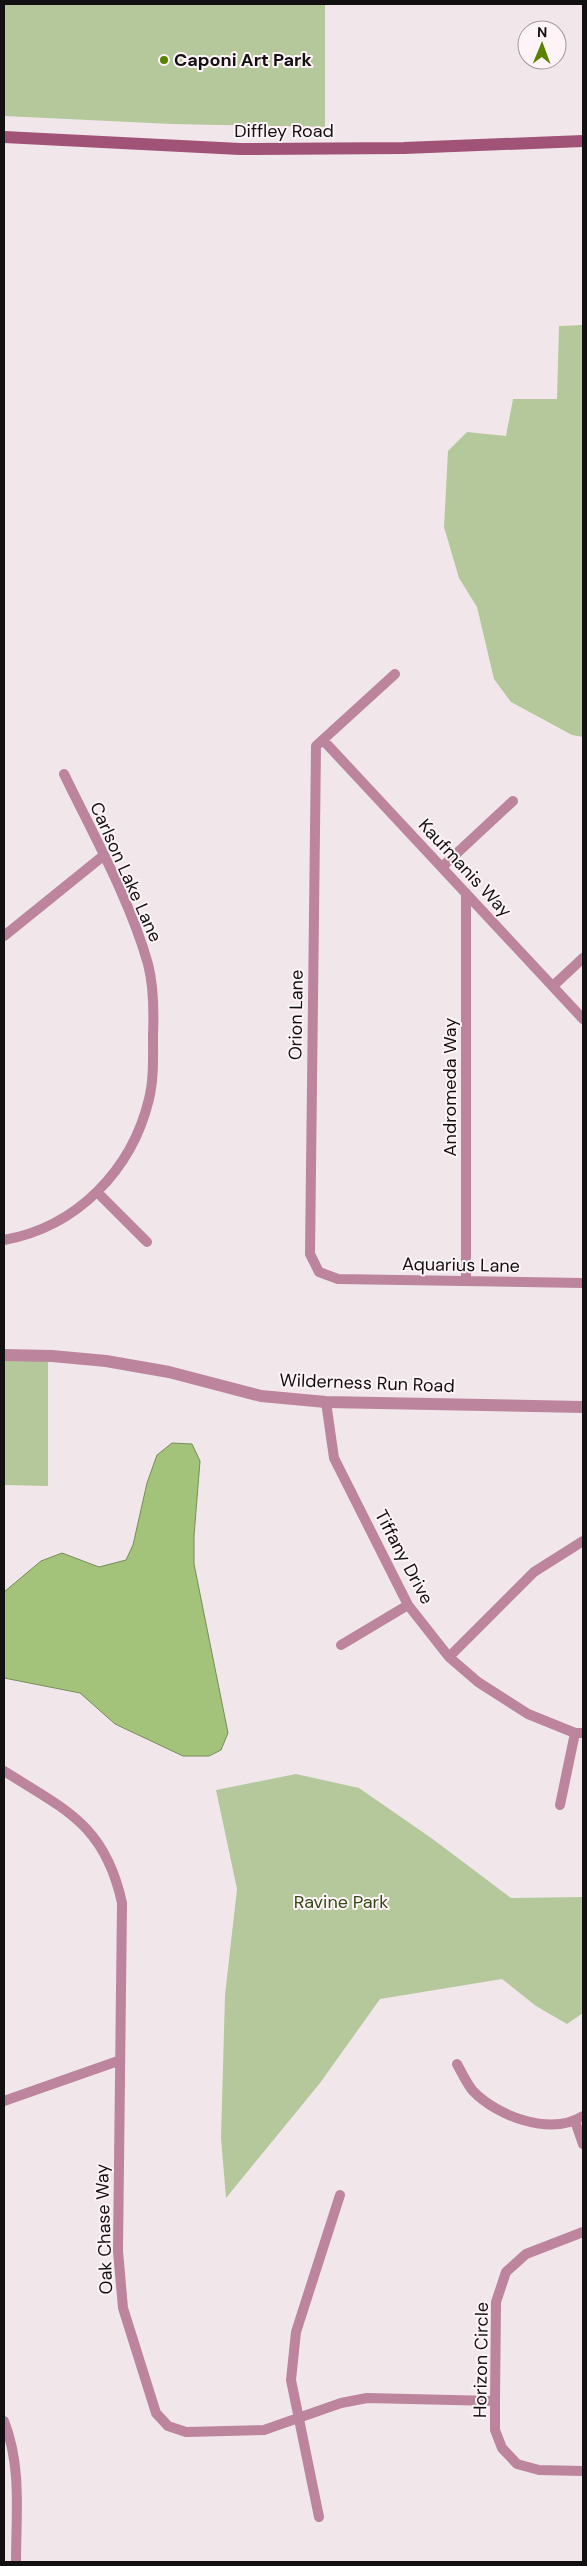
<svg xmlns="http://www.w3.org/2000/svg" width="587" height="2566" viewBox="0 0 587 2566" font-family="'DM Sans',sans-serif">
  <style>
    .green { fill: #b4c89b }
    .water { fill: #a3c27a; stroke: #788d5a }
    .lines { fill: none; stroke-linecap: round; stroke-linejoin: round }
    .minor { stroke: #bc859d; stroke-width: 10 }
    .tertiary { stroke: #bc859d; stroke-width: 12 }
    .secondary { stroke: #a15377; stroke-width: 12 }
    .poi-dot { fill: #5a8100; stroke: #fef4f8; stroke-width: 2 }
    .labels { text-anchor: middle; stroke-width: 4; stroke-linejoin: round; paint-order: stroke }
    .poi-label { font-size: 18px; font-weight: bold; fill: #131011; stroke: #fef4f8; text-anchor: start }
    .street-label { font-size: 18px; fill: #131011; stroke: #fef4f8 }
    .park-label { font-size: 18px; fill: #354915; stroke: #fef4f8 }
  </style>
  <rect width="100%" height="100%" fill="#f1e7ea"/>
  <path class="green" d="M4,4H325V127L172,124L4,116Z
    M583,325V737L572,735L511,702L494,679L477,607L459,578L444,527L448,451L467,432L506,436L513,399H557L559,326Z
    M4,1355L48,1356V1486L4,1485Z
    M296,1774L359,1788L434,1840L511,1898L583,1897V2013L567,2024L536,2006L502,1979L380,1999L320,2083L226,2198L221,2138L225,1995L237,1889L216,1790Z"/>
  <path class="water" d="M172,1443L192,1444L200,1461L194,1536V1564L228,1733L221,1750L209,1756H183L115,1724L80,1693L4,1678V1592L41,1561L62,1553L99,1567L126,1560L133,1545L147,1483L157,1455Z"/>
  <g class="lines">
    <path class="minor" d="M395,674L316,746L310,1254L319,1272L338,1279L583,1283
      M323,740L583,1019
      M442,867L513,801
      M4,936L103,856
      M553,986L583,958
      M98,1193L147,1242
      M4,1240C77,1227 132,1170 149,1099C154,1079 153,1056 153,1035C154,1011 154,987 148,964C130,900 93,834 64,774
      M466,1281V893
      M326,1402L334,1458L408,1605L449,1657L478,1682L528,1714L575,1733H583
      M341,1645L408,1605
      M449,1657L534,1572L583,1541
      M4,1771C66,1810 105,1825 122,1903L118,2251L123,2308L156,2413L168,2426L186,2432L264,2430L341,2403L367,2398L495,2401
      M560,1805L575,1733
      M457,2064C462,2073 467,2084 473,2091C498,2117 551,2136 583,2116
      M4,2101L118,2061
      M575,2121L583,2144
      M583,2232L526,2254L506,2272L496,2302L495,2401V2430L502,2448L517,2464L539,2470L583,2471
      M4,2421C22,2466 16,2516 16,2562
      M319,2517L291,2380L296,2332L340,2195"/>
    <path class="tertiary" d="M4,1355L52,1356L106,1361L169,1372L261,1396L326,1402L583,1407"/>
    <path class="secondary" d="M4,137L240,149L404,148L583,141"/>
  </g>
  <circle class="poi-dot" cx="164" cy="60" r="5"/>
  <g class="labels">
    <g class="poi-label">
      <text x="174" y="66">Caponi Art Park</text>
    </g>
    <g class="street-label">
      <text x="284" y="137">Diffley Road</text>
      <text transform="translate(465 868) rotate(47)" y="6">Kaufmanis Way</text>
      <text transform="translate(126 872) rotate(66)" y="6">Carlson Lake Lane</text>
      <text transform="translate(296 1015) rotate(-89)" y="6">Orion Lane</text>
      <text transform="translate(450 1087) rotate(-90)" y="6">Andromeda Way</text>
      <text transform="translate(461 1265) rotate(1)" y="6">Aquarius Lane</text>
      <text transform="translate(367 1383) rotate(2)" y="6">Wilderness Run Road</text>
      <text transform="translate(404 1557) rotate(62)" y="6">Tiffany Drive</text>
      <text transform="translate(104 2229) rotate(-92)" y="6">Oak Chase Way</text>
      <text transform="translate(481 2360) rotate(-89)" y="6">Horizon Circle</text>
    </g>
    <g class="park-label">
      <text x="341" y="1908">Ravine Park</text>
    </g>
  </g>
  <rect width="587" height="2566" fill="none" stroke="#131011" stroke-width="10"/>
  <g transform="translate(542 45) rotate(1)"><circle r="24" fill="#fef4f8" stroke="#a0999c"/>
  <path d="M0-4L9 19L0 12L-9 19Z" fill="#5a8100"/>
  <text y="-8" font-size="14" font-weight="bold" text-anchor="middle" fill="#131011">N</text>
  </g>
</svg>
